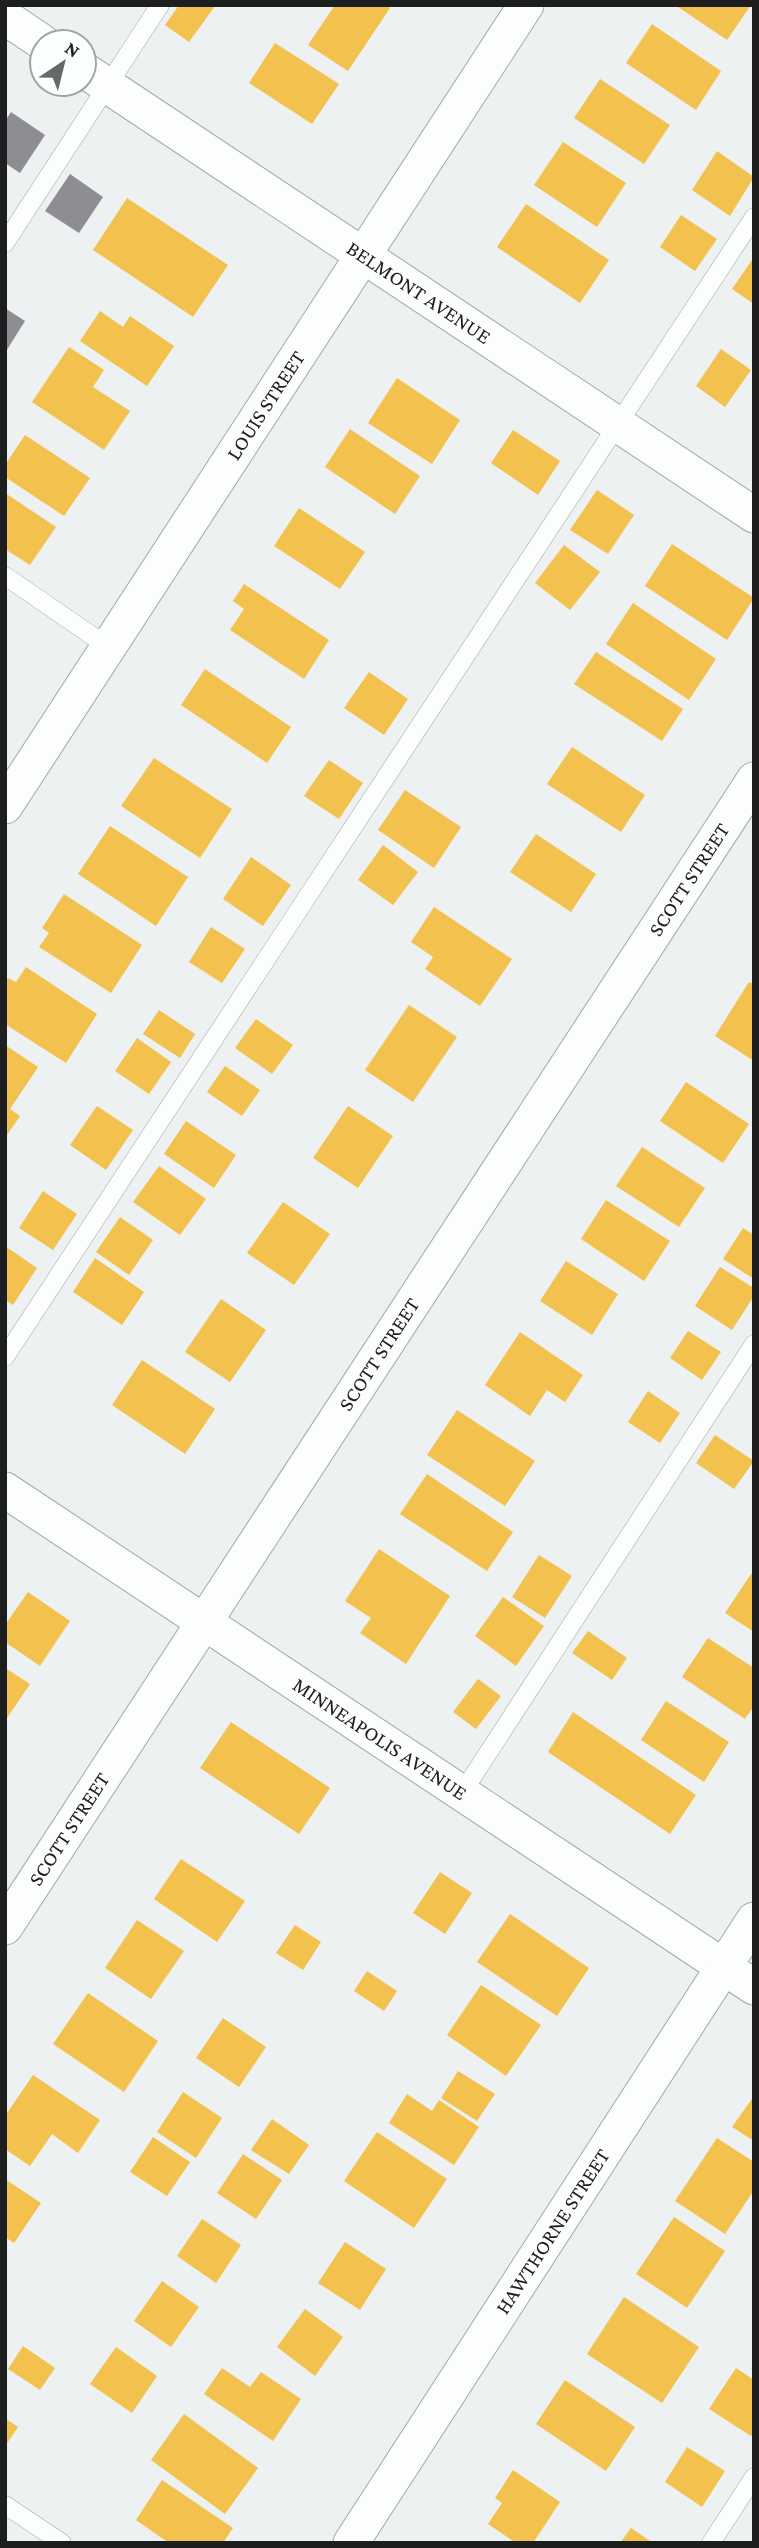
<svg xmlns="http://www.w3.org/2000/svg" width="759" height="2548" viewBox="0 0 759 2548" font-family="'Crimson Pro',serif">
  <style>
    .homes { fill: #f2c14e }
    .industry { fill: #8d8d92 }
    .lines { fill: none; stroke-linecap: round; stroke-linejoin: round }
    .lane-casing { stroke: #a4a7a7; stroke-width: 19 }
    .street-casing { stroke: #a4a7a7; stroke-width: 37 }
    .lane { stroke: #fcfdfd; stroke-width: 18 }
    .street { stroke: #fcfdfd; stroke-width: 35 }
    .labels { text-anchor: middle; stroke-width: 7; stroke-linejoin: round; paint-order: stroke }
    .street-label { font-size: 21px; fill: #1d1f1f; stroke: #fcffff }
  </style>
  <rect width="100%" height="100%" fill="#edf1f2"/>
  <path class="homes" d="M179,5L215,6L189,42L165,25Z
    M335,5H386L390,8L348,71L308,45Z
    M675,5H751L727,40Z
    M652,24L721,71L696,110L626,63Z
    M275,43L339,84L312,124L249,83Z
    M600,79L670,125L644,164L574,118Z
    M563,142L626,183L597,227L534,185Z
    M717,151L754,177L730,216L692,190Z
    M127,198L228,265L193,317L93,250Z
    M526,204L609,260L580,303L497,247Z
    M681,215L717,239L695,271L660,247Z
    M754,257V304L732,289Z
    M100,311L123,327L130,316L174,346L147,386L80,341Z
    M69,347L104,370L93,387L130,411L104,450L32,402Z
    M721,349L751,370L725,407L696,386Z
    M397,378L460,420L432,464L368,423Z
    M350,429L420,476L395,514L325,467Z
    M513,430L560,461L538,495L491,463Z
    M25,435L90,478L64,516L5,477V465Z
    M597,490L634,515L608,554L570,530Z
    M5,493L56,527L30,565L5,549Z
    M299,508L365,552L340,589L274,546Z
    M672,544L754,598L727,640L645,586Z
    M564,545L600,572L570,610L535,583Z
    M244,584L329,640L304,679L230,630L244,609L233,601Z
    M633,603L716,659L689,700L606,644Z
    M596,652L683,709L662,741L574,684Z
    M205,669L291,727L267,763L181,705Z
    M369,672L408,699L384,735L344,708Z
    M572,747L645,795L621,832L547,784Z
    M154,758L232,809L200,858L121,806Z
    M329,760L363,783L339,819L304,796Z
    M405,790L461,827L434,868L378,830Z
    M110,826L188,877L156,926L78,874Z
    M536,834L596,874L571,912L510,872Z
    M383,845L418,872L393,905L358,880Z
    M251,857L291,885L263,926L223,899Z
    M64,894L142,945L111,993L39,947L49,933L42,928Z
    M434,907L512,959L480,1006L425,969L433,957L411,942Z
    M211,927L245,949L222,983L189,962Z
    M26,967L97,1014L66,1063L5,1024V983L8,978L16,982Z
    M749,982L754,984V1061L715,1036Z
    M409,1005L457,1037L413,1102L365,1070Z
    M159,1010L195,1034L180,1058L143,1034Z
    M256,1019L293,1045L272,1074L235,1048Z
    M137,1038L171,1062L149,1094L115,1071Z
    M5,1045L38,1067L10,1109L20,1116L5,1138Z
    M225,1066L260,1090L242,1116L207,1092Z
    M686,1082L749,1124L723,1163L660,1121Z
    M97,1106L133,1130L106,1170L70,1145Z
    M348,1106L393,1136L358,1188L313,1158Z
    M186,1121L236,1155L214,1188L164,1154Z
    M642,1147L705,1188L679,1227L616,1186Z
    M159,1166L206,1199L180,1235L133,1202Z
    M43,1191L77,1214L53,1250L19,1228Z
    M606,1200L670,1241L644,1281L581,1239Z
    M283,1202L330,1234L294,1285L247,1253Z
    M120,1217L153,1240L129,1275L96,1252Z
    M743,1228L754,1235V1279L723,1259Z
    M5,1246L37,1268L13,1305L5,1300Z
    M95,1258L144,1292L122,1325L73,1292Z
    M566,1261L618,1294L592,1335L540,1301Z
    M720,1267L754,1288V1296L732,1330L695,1306Z
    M221,1299L266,1330L230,1382L185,1352Z
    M688,1331L721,1352L702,1380L670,1358Z
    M520,1332L583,1375L565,1402L547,1390L530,1416L485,1385Z
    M142,1360L215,1409L185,1454L112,1405Z
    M648,1391L680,1413L660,1443L628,1422Z
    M457,1410L535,1461L505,1506L427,1455Z
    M715,1435L754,1461L734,1489L696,1463Z
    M427,1474L513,1532L487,1571L400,1514Z
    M379,1549L450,1596L406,1664L360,1633L371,1618L345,1601Z
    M539,1555L572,1576L545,1618L512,1597Z
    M751,1574L754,1576V1632L725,1613Z
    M28,1592L70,1621L40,1666L5,1642V1625Z
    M503,1597L544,1626L516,1666L475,1636Z
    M588,1631L627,1658L612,1680L572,1653Z
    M708,1638L754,1668V1706L745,1719L682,1677Z
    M5,1668L30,1684L5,1721Z
    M478,1679L501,1696L476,1729L453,1712Z
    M666,1701L729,1742L704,1782L641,1740Z
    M573,1712L696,1795L670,1834L548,1752Z
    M231,1722L330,1788L299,1834L200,1768Z
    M181,1859L245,1901L217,1942L154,1899Z
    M440,1872L472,1893L445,1934L413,1913Z
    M510,1914L589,1968L557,2016L477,1962Z
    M137,1920L184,1951L151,1999L105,1968Z
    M295,1925L321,1942L303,1970L276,1953Z
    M367,1971L397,1991L384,2011L354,1991Z
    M481,1985L541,2025L506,2076L447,2035Z
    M88,1993L158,2041L124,2092L53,2044Z
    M223,2018L266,2047L239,2087L196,2058Z
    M458,2071L495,2094L477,2121L441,2098Z
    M33,2075L100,2120L78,2153L52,2134L30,2166L5,2149V2116Z
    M183,2092L222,2118L196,2158L157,2132Z
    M407,2094L432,2111L439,2100L479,2127L454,2165L389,2123Z
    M754,2096V2141L732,2127Z
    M272,2119L309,2145L289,2174L251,2150Z
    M377,2132L447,2179L414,2228L344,2181Z
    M153,2137L190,2162L167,2196L130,2172Z
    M717,2138L754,2162V2190L725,2234L675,2201Z
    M243,2154L282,2180L256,2219L217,2193Z
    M5,2179L41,2203L14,2243L5,2237Z
    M674,2217L725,2251L687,2308L636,2274Z
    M202,2219L241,2245L216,2283L177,2256Z
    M345,2242L386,2269L360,2310L318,2283Z
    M162,2281L199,2307L171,2347L134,2321Z
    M624,2297L699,2347L662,2403L587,2354Z
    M305,2309L343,2337L315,2376L277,2347Z
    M23,2346L55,2368L40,2390L8,2369Z
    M116,2347L157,2376L132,2413L90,2384Z
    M222,2368L250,2387L261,2372L301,2399L273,2441L204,2394Z
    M736,2368L754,2380V2432L751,2436L709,2409Z
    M565,2380L635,2427L606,2471L536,2424Z
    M184,2414L258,2468L225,2514L151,2460Z
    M5,2418L18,2427L5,2446Z
    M687,2447L725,2471L702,2507L665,2482Z
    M513,2470L560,2502L533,2543H516L488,2524L502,2503L495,2498Z
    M162,2480L233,2528L223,2543H169L136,2520Z
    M631,2528L653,2543H620Z"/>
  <path class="industry" d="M11,112L45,135L20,173L5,163V121Z
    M70,174L103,197L79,233L45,211Z
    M5,308L25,321L5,353Z"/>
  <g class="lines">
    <g class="lane-casing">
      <path id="lane" d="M5,243L160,5
        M5,576L110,648
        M5,1357L754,217
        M462,1793L754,1344
        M5,2505L62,2543
        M711,2543L754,2477"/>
    </g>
    <g class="street-casing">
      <g id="street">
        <path d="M5,17L42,42"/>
        <path id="s1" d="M84,70L754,515"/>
        <path id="s2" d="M5,806L526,5"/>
        <path id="s3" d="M5,1490L754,1987"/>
        <path id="s4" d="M5,1927L754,780"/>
        <path id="s5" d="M351,2543L754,1920"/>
      </g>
    </g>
    <use href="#lane" class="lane"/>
    <use href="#street" class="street"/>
  </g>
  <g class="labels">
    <g class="street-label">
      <text dy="7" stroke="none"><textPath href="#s1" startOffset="402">BELMONT AVENUE</textPath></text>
      <text dy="7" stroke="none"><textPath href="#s2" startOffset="478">LOUIS STREET</textPath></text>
      <text dy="7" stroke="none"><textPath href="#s4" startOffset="1251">SCOTT STREET</textPath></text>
      <text dy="7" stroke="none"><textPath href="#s4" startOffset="684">SCOTT STREET</textPath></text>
      <text dy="7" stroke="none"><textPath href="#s3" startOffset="450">MINNEAPOLIS AVENUE</textPath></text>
      <text dy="7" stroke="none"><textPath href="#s4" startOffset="117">SCOTT STREET</textPath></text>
      <text dy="7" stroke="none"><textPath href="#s5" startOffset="371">HAWTHORNE STREET</textPath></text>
    </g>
  </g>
  <rect width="759" height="2548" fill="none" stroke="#1d1f1f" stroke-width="14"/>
  <g transform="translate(63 63) rotate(35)"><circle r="33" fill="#fcffff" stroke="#a3a5a5" stroke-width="2"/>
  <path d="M0-5L12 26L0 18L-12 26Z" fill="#666869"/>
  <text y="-10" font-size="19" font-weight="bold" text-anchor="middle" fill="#1d1f1f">N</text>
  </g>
</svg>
